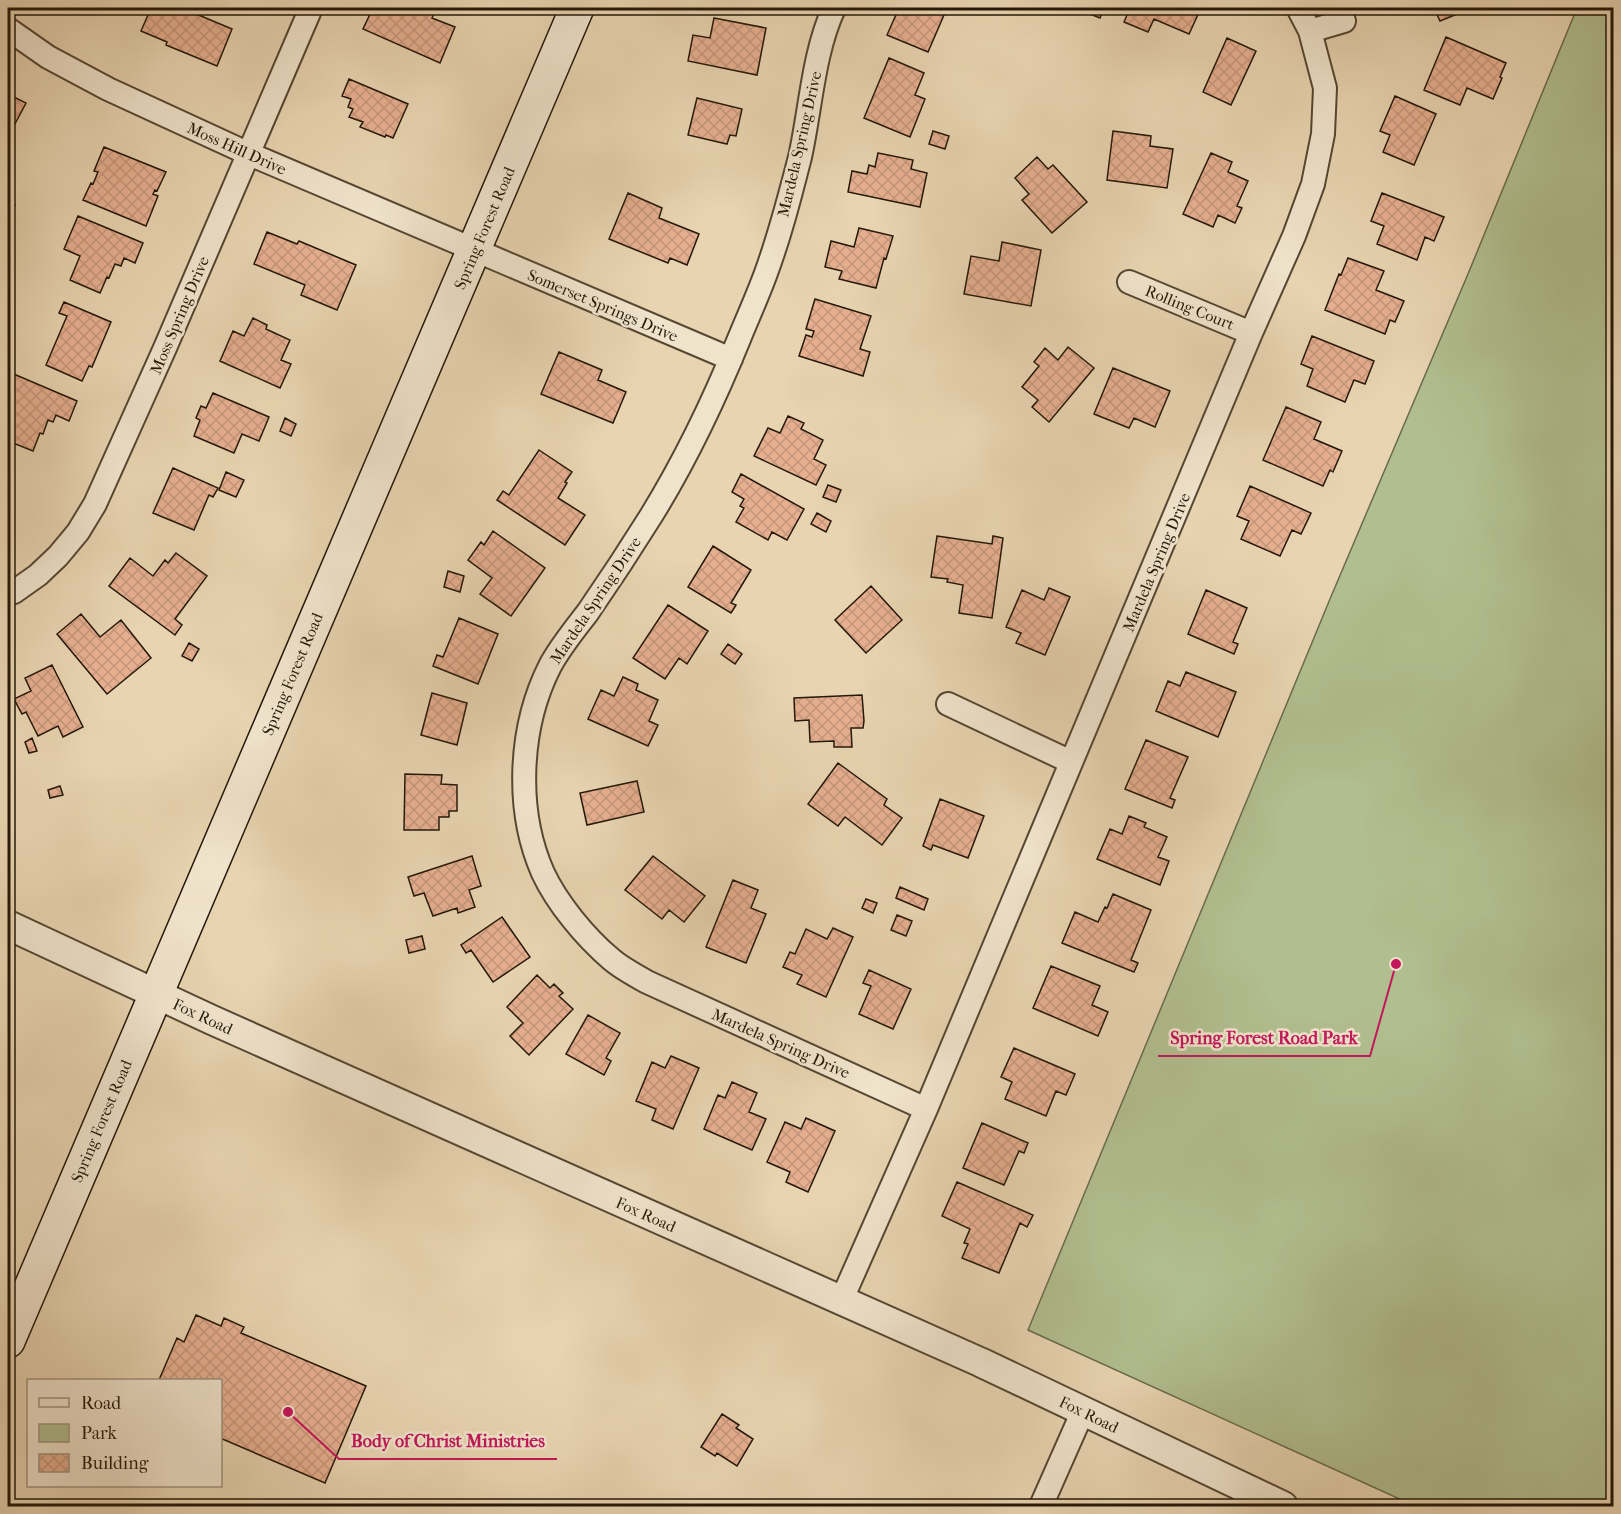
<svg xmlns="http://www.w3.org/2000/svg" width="1621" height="1514" viewBox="0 0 1621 1514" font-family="'IM FELL French Canon',serif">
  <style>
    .park { fill: #b1be8f; stroke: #6a6b4c; stroke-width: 1.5 }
    .building { fill: url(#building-cross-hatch); stroke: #241808; stroke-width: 1.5 }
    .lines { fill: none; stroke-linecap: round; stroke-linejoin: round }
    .minor-casing { stroke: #554732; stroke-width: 26 }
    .tertiary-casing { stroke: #554732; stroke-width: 32 }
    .secondary-casing { stroke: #241808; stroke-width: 36 }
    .minor { stroke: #f0e3cc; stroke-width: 22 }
    .tertiary { stroke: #f0e3cc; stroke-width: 28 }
    .secondary { stroke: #f0e3cc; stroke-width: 33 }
    .labels { text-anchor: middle; stroke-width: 5; stroke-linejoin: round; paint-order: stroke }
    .street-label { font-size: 16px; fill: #241808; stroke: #f0e3cc }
    .leader { fill: none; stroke: #c2185b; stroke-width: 2 }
    .callout-dot { fill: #c2185b; stroke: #f0e3cc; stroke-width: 2 }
    .callout-label { font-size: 18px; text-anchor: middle; font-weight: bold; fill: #c2185b; stroke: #f0e3cc; stroke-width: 5; stroke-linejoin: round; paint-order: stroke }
  </style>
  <defs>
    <pattern id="building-cross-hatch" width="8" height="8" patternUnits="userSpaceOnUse" patternTransform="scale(1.5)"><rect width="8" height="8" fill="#e6af90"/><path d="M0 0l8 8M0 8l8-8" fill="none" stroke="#c5967b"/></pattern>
  </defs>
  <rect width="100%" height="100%" fill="#e8d4b1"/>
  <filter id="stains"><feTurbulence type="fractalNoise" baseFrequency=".00333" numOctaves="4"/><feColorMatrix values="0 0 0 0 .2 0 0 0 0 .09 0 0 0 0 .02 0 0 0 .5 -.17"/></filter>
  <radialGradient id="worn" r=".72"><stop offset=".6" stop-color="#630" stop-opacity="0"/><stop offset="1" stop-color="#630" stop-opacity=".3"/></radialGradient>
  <path class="park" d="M1577,8H1614L1613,1506H1415L1028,1330L1330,599L1468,274Z"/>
  <path class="building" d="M151,8H182L232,29L217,66L166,45L167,42L141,31Z
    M373,8H437L432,18L455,27L440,63L363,29Z
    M750,8H769L766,14Z
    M899,8H947L928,52L887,35Z
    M1092,8H1104L1100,18L1090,14Z
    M1130,8H1201L1189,34L1154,19L1148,32L1124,22Z
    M1434,8H1472L1440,21Z
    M714,18L766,28L757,75L688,61L693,35L710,38Z
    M1446,37L1506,63L1500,77L1502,78L1493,99L1467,88L1460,105L1424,90Z
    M1227,38L1256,51L1231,105L1203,92Z
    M889,58L924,73L915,95L925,99L910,137L864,118Z
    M349,79L408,104L393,138L386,135L385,137L360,127L363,122L349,117L353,109L348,107L351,99L342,96Z
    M8,94L26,103L8,137Z
    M1395,96L1436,114L1414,165L1383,152L1390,135L1380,131Z
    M697,98L742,109L736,136L730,135L727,144L688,135Z
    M933,131L949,136L945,149L929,144Z
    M1113,131L1151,136L1150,146L1173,149L1167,188L1107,180Z
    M104,147L166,172L157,191L155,190L153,194L158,196L146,226L83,200L91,183L93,184L98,172L94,171Z
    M878,153L913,160L911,169L927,173L920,207L848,192L852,171L867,174L869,165L875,167Z
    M1211,153L1232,162L1228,172L1248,181L1237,206L1242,208L1235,223L1218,215L1213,227L1183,214Z
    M1037,157L1048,169L1053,165L1087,202L1052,233L1022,200L1029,194L1015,178Z
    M628,193L662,208L659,218L699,234L687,265L670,258L668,263L609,239Z
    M1382,193L1444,217L1434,241L1425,237L1417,260L1377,244L1384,226L1371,221Z
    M8,202L15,205L8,223Z
    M78,216L143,243L135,263L124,258L121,266L115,264L109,278L107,277L100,293L70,280L80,256L64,249Z
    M859,228L893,236L886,259L884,258L876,288L839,279L842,271L825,267L831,241L854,247Z
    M267,232L297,244L299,241L356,265L337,310L301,295L305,285L254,264Z
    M1002,242L1041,250L1031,306L964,294L971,256L999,261Z
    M1348,258L1384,271L1376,290L1404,301L1395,322L1390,320L1385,334L1325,310L1339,274L1341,275Z
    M815,299L871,316L860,349L870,352L863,376L799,356L806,335L812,337L814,331L806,329Z
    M64,302L111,322L92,367L89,366L82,381L46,365L67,316L59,313Z
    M253,318L267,325L266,329L290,340L281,360L291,364L280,388L220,361L233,331L244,336Z
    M1312,336L1374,361L1365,384L1354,380L1345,402L1307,386L1313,369L1301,364Z
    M1068,347L1094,368L1049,422L1032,407L1038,400L1022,387L1039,366L1034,362L1045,348L1058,360Z
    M559,352L602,370L598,380L626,392L613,423L541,394Z
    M1113,368L1170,391L1155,427L1134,418L1129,428L1094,414Z
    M9,372L77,401L69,421L56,415L53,422L48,420L43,434L40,433L33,451L8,441V423L13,411L8,409V377Z
    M213,393L269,417L259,441L242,434L234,453L194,436L200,420L196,418L201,406L206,408Z
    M1286,407L1321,422L1314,439L1342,451L1333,472L1330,470L1323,486L1263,460Z
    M788,416L804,423L801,429L823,440L814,459L826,465L816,485L754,456L768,428L780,433Z
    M285,418L296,424L291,436L280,431Z
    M539,450L572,472L565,482L567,483L558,498L585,515L565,545L497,500L503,491L509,495Z
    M173,468L218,488L213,497L209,495L194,530L153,513Z
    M226,472L244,480L236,497L219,490Z
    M741,474L804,509L787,540L772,532L768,540L736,522L744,508L740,506L744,499L732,492Z
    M828,485L841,490L836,502L823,497Z
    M1250,486L1311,513L1301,534L1292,530L1280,556L1241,539L1249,521L1237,516Z
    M817,513L831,521L826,532L811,524Z
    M493,531L545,568L511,616L480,594L492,578L468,560L481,542L484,545Z
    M937,536L992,544L993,536L1003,538L992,618L959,613L963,585L947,582L948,579L931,577Z
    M713,546L751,570L731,603L736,605L731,613L688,587Z
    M176,553L207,576L175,619L182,625L175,635L109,586L130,558L153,576L165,560L168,563Z
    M448,571L464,576L460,592L444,587Z
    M871,586L902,620L866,653L835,620Z
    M1049,588L1070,597L1045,655L1016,643L1021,633L1006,627L1022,590L1044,600Z
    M1206,590L1247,608L1233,642L1238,644L1234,654L1188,634Z
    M668,605L708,631L687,664L679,658L665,679L633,658Z
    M81,614L100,637L121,620L151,658L107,694L57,634Z
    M459,618L498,634L478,684L433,666L437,655L443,657Z
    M189,643L199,649L192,661L182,656Z
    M728,644L742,654L735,664L721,654Z
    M52,665L83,727L63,737L58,726L38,736L26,712L22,714L14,699L31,691L25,678Z
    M1186,672L1236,692L1218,737L1156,711L1168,681L1180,686Z
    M623,677L638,684L636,690L658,700L649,721L658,725L648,746L588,719L601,690L614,696Z
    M432,693L467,703L457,745L421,735Z
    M862,695L864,721L863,728H851L852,747H834V741L810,742L809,720L795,721L794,698Z
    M32,738L37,751L29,753L25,742Z
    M1146,740L1188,757L1170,798L1175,800L1172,808L1125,789Z
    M838,763L887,799L884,805L902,818L882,845L845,817L838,826L808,804Z
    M405,774L442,775L441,784L457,785V811H449V817H439V830H404Z
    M637,781L644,812L587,825L580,793Z
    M60,786L63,795L50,798L48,790Z
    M940,799L984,816L968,858L933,845L931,850L923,846Z
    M1129,816L1146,823L1144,827L1167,837L1158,857L1169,861L1160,885L1097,859L1110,829L1122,834Z
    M472,856L481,886L469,890L475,907L458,913L457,908L433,916L424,893L414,896L408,877Z
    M653,856L705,896L684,922L669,910L662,919L625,890Z
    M733,880L758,890L751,908L766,914L746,963L706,947Z
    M900,887L928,899L924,910L896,898Z
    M1113,894L1151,910L1131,960L1138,963L1134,972L1062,943L1075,912L1098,922L1105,907L1107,908Z
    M866,899L877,903L873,913L862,908Z
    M897,915L912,921L906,936L891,930Z
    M502,917L530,957L493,982L471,950L466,953L461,945Z
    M833,928L853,937L826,997L797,984L802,975L783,967L790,952L795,954L806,929L827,939Z
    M422,936L425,949L409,953L406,940Z
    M1051,966L1100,986L1092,1005L1108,1012L1098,1036L1033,1008Z
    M869,970L911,989L893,1029L859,1014L871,986L863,983Z
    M537,975L550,988L554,984L563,993L559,996L573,1009L529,1055L510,1036L523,1023L507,1007Z
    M588,1015L620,1033L606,1058L611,1061L604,1075L566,1054Z
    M1014,1048L1075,1074L1066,1095L1056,1091L1046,1116L1005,1099L1012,1082L1001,1077Z
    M671,1056L699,1068L673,1129L652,1120L656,1109L636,1101L652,1062L665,1068Z
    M732,1082L757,1093L749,1112L766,1119L752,1150L704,1129L718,1095L725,1098Z
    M806,1118L835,1131L808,1192L786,1182L790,1172L767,1162L785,1122L801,1129Z
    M982,1123L1028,1143L1024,1153L1019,1151L1004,1185L963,1168Z
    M957,1182L1033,1215L1027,1227L1020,1223L999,1273L962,1258L968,1244L964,1243L970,1229L942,1216Z
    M196,1315L221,1326L224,1318L244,1327L241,1333L366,1386L325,1483L220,1438V1380H159L177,1338L184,1342Z
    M722,1414L739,1425L736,1428L753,1439L737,1466L717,1453L715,1456L701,1447Z
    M700,1500L703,1502L705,1506H692L695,1502Z"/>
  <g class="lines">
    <g class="minor-casing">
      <path id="minor" d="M834,8C813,54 811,107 800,157C790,196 780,235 766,273C758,295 748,317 739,339C715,398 685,461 651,516C631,548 610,580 588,612C575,629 560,647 550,666C519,727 515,810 543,873C557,903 585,937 611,959C621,968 635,975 647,982L926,1109
        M8,29L48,57L108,89L247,153L731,359
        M1310,31L1344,21
        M1129,282L1251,333
        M8,594L14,592L38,575L58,556L78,532L95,504L165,348L311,8
        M948,704L1071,762
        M842,1299L926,1109L1251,333L1294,236L1313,184L1323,134L1325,88L1310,31L1298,8
        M1041,1506L1083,1411"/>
    </g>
    <g class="tertiary-casing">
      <path id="tertiary" d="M8,925L212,1020L980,1362L1283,1506"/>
    </g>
    <g class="secondary-casing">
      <path id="secondary" d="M8,1341C197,896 390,453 577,8"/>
    </g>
    <use href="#minor" class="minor"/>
    <use href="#tertiary" class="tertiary"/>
    <use href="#secondary" class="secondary"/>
  </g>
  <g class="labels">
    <g class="street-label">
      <text transform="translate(799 144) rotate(-77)" y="6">Mardela Spring Drive</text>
      <text transform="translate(237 148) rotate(24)" y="6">Moss Hill Drive</text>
      <text transform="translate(484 228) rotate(-67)" y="6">Spring Forest Road</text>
      <text transform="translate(603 305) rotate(23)" y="6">Somerset Springs Drive</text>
      <text transform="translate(1190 307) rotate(22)" y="6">Rolling Court</text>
      <text transform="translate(179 315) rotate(-67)" y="6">Moss Spring Drive</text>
      <text transform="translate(1156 562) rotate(-67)" y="6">Mardela Spring Drive</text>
      <text transform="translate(595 600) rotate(-56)" y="6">Mardela Spring Drive</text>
      <text transform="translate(292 674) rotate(-67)" y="6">Spring Forest Road</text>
      <text transform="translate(203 1016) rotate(25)" y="6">Fox Road</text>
      <text transform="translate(781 1043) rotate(24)" y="6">Mardela Spring Drive</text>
      <text transform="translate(101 1121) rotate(-67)" y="6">Spring Forest Road</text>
      <text transform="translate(646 1214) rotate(24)" y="6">Fox Road</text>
      <text transform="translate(1089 1414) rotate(26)" y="6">Fox Road</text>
    </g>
  </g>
  <path class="leader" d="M1396 964L1370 1056H1158M288 1412L339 1459H557"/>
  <g class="callout-dot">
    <circle cx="1396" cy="964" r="6"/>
    <circle cx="288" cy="1412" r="6"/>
  </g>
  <g class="callout-label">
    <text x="1264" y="1044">Spring Forest Road Park</text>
    <text x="448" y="1447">Body of Christ Ministries</text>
  </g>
  <rect width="1621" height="1514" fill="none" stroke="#e8d4b1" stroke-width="30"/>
  <rect x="9" y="9" width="1603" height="1496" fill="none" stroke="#241808" stroke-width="3"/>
  <rect x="15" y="15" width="1591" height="1484" fill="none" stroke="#241808" stroke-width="1.5"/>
  <rect x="27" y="1379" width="195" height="108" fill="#f0e3cc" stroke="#9e927e" stroke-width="1.5"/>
  <rect x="39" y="1398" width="30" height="9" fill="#f0e3cc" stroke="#9e927e" stroke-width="1.5"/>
  <text x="81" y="1409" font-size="18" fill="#241808">Road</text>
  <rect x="39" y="1424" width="30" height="18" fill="#b1be8f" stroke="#9e927e" stroke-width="1.5"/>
  <text x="81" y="1439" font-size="18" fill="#241808">Park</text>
  <rect x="39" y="1454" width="30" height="18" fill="url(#building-cross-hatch)" stroke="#9e927e" stroke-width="1.5"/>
  <text x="81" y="1469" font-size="18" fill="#241808">Building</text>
  <rect width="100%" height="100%" filter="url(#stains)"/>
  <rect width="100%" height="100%" fill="url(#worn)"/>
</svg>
